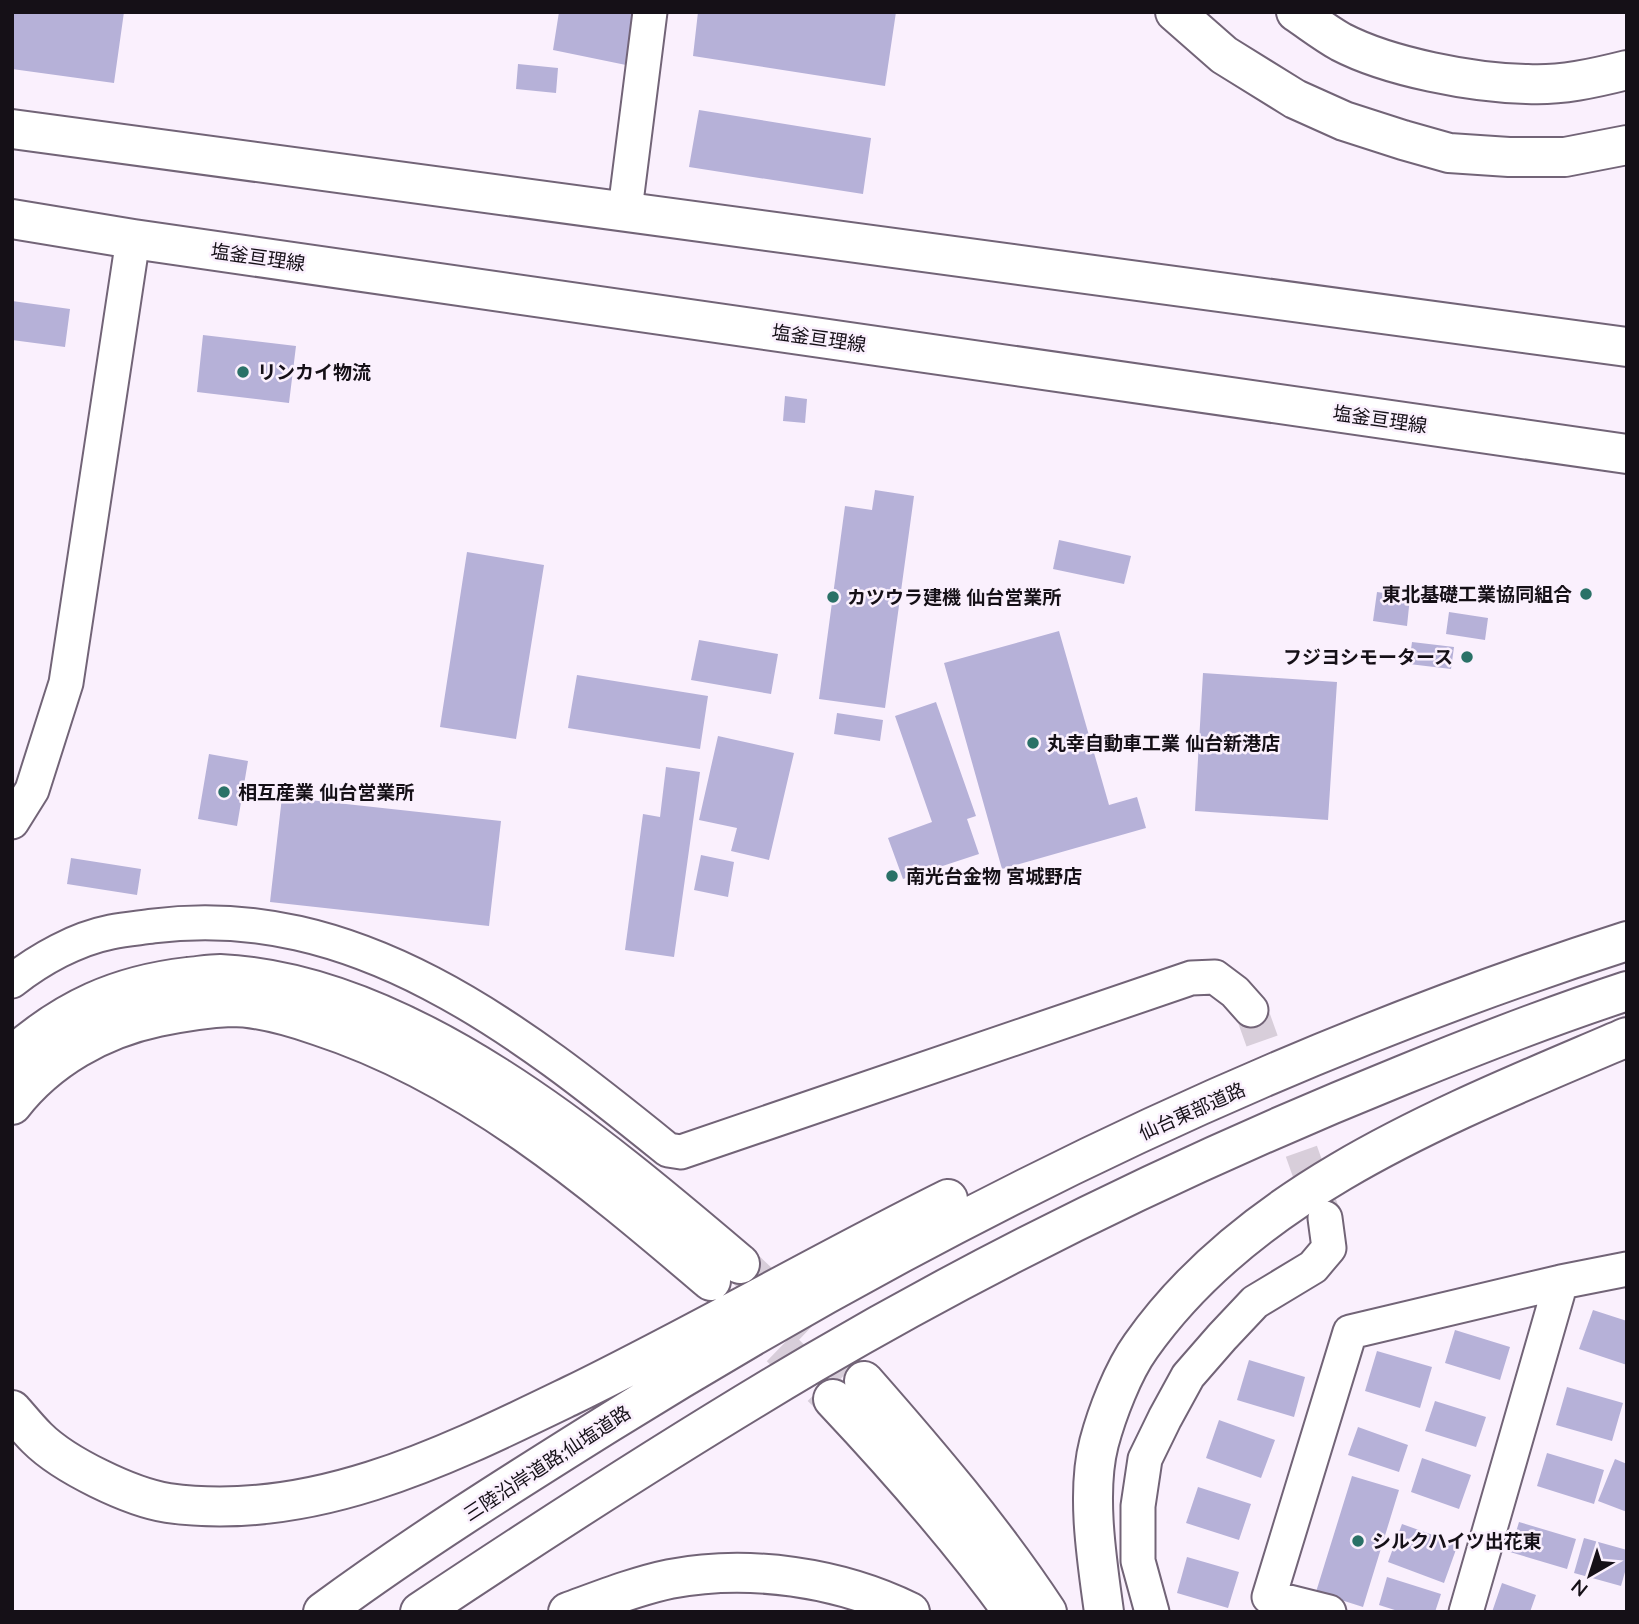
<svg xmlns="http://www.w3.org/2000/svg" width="1639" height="1624" viewBox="0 0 1639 1624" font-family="Mulish,'Noto Sans JP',sans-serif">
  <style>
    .building { fill: #b6b1d8 }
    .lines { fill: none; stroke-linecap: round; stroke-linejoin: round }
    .minor-tunnel { stroke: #d8ceda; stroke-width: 33; stroke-dasharray: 33 17; stroke-linecap: butt }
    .motorway-tunnel { stroke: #d8ceda; stroke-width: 38; stroke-dasharray: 38 19; stroke-linecap: butt }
    .minor-casing { stroke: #726477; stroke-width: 37 }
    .tertiary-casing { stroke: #726477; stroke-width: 42 }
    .primary-casing { stroke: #726477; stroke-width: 42 }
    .motorway-casing { stroke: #726477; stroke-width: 42 }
    .minor { stroke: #fff; stroke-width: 33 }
    .tertiary { stroke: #fff; stroke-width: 38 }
    .primary { stroke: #fff; stroke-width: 38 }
    .motorway { stroke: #fff; stroke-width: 38 }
    .poi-dot { fill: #2a7167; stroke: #faf0fd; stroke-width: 2.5 }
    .labels { text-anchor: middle; stroke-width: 5; stroke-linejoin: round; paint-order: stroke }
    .street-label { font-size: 19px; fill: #151017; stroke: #faf0fd }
    .poi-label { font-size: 19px; font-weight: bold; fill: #151017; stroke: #faf0fd; text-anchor: start }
  </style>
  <rect width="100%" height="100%" fill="#faf0fd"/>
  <path class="building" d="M12,12H124L114,83L12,69Z
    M559,12H633L626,65L553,50Z
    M698,12H896L885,86L693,56Z
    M518,64L558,68L556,93L516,89Z
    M699,110L871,138L863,194L689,167Z
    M12,301L70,309L65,347L12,340Z
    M203,335L296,346L289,403L197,392Z
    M785,396L807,399L805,423L783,421Z
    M875,490L914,496L885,708L819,699L845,506L872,510Z
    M1059,540L1131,556L1124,584L1053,569Z
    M467,552L544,565L516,739L440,727Z
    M1377,592L1410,597L1407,626L1373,621Z
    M1449,612L1488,618L1485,640L1446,634Z
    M1059,631L1109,805L1137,797L1146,828L1002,869L944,663Z
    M699,640L778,654L771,694L691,680Z
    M1412,642L1454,647L1451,669L1409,664Z
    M1203,673L1337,682L1328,820L1195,811Z
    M577,675L708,696L700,749L568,728Z
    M936,702L976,816L967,819L979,854L903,879L888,838L932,822L895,716Z
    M837,713L883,720L880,741L834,734Z
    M718,736L794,753L769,860L731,851L737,828L699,820Z
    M209,754L248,761L237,826L198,819Z
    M666,767L700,772L674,957L625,950L643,814L660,817Z
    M282,797L501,821L489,926L270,902Z
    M701,855L734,862L728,897L694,890Z
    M71,858L141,869L137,895L67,884Z
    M1593,1310L1627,1321V1365L1579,1349Z
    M1455,1330L1510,1347L1500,1380L1445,1363Z
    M1377,1351L1432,1367L1420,1408L1365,1391Z
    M1249,1360L1305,1377L1294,1417L1237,1400Z
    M1567,1387L1623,1403L1612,1441L1556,1425Z
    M1435,1401L1486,1417L1476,1447L1425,1431Z
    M1219,1420L1275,1440L1261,1478L1206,1458Z
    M1358,1427L1408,1445L1399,1472L1348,1455Z
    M1547,1453L1604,1470L1594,1504L1537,1486Z
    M1422,1458L1471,1475L1459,1509L1411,1492Z
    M1615,1459L1627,1464V1512L1598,1501Z
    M1352,1476L1399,1490L1363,1607L1316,1592Z
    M1198,1487L1251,1504L1239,1540L1186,1523Z
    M1519,1522L1576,1539L1567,1569L1510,1552Z
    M1402,1524L1458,1544L1444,1583L1388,1562Z
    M1584,1538L1627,1550V1565L1621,1586L1574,1573Z
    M1187,1557L1239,1572L1228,1608L1177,1593Z
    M1387,1577L1441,1594L1435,1612H1401L1379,1605Z
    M1502,1583L1536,1595L1530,1612H1492Z"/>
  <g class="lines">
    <path class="minor-tunnel" d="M1251,1010L1323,1212"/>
    <path class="motorway-tunnel" d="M740,1264L864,1381
      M739,1308L833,1399"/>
    <g class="minor-casing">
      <path id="minor" d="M625,210L650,12
        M12,822L32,790L66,683L133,239
        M12,981C40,959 76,939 111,932C125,929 139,928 153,926C355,900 520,1030 668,1150L681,1152L1191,978L1215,977L1235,992L1251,1010
        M1152,1612L1138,1561V1506L1145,1459L1165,1418L1188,1376L1222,1337L1255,1302L1313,1267L1329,1248L1325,1218
        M1329,1612L1269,1597L1350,1332L1561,1282L1627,1269
        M1466,1612L1561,1282"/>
    </g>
    <g class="tertiary-casing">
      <path id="tertiary" d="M1175,12L1224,55L1295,99L1344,121L1403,140L1449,153L1509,157H1565L1627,145
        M1296,12C1311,22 1325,33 1341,42C1389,67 1473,83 1527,84C1560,86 1595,78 1627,70"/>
    </g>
    <g class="primary-casing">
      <path id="primary" d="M12,129L1627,347
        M12,219L133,239L1627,454"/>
    </g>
    <g class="motorway-casing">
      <path id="motorway" d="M12,1056C65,1009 118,985 188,977C199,976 210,974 220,974C409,982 601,1146 740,1264
        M12,1105C48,1059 101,1029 158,1017C182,1012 207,1008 231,1007C259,1007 293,1017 319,1026C469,1075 592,1180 711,1281
        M864,1381C929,1455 993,1530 1047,1612
        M833,1399C897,1467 958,1536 1013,1612
        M12,1410C20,1419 28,1429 37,1438C64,1465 130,1497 168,1503C312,1523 446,1456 572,1395C699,1333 821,1262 948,1199
        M323,1612C414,1545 511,1484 607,1424C926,1225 1267,1056 1627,941
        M420,1612C549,1526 679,1442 813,1363C1001,1253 1200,1157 1403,1075C1476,1045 1551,1016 1627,991
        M568,1612C601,1600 636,1586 670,1579C749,1564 839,1577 910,1612
        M1104,1612C1097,1561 1086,1493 1099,1443C1107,1413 1123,1371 1141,1346C1253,1187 1455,1111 1627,1037"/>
    </g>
    <use href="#minor" class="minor"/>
    <use href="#tertiary" class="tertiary"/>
    <use href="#primary" class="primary"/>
    <use href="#motorway" class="motorway"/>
  </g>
  <g class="poi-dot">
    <circle cx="243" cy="372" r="7"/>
    <circle cx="1586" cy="594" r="7"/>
    <circle cx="833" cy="597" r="7"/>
    <circle cx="1467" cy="657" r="7"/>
    <circle cx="1033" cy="743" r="7"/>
    <circle cx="224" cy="792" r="7"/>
    <circle cx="892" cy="876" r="7"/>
    <circle cx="1358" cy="1541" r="7"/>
  </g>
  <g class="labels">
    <g class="street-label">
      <text transform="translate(258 257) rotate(8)" y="7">塩釜亘理線</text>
      <text transform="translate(819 338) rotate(8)" y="7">塩釜亘理線</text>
      <text transform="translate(1380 419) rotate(8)" y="7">塩釜亘理線</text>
      <text transform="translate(1192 1111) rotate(-24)" y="7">仙台東部道路</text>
      <text transform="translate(547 1463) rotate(-33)" y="7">三陸沿岸道路;仙塩道路</text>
    </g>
    <g class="poi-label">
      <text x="257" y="379">リンカイ物流</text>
      <text x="1572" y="601" text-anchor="end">東北基礎工業協同組合</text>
      <text x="847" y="604">カツウラ建機 仙台営業所</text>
      <text x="1453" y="664" text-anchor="end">フジヨシモータース</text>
      <text x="1047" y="750">丸幸自動車工業 仙台新港店</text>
      <text x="238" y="799">相互産業 仙台営業所</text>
      <text x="906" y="883">南光台金物 宮城野店</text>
      <text x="1372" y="1548">シルクハイツ出花東</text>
    </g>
  </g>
  <rect width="1639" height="1624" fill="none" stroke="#151017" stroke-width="28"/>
  <g transform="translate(1590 1575) rotate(219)" stroke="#faf0fd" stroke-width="5" paint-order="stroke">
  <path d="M0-5L12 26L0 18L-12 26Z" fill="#151017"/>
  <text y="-10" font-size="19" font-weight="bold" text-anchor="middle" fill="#151017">N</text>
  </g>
</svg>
